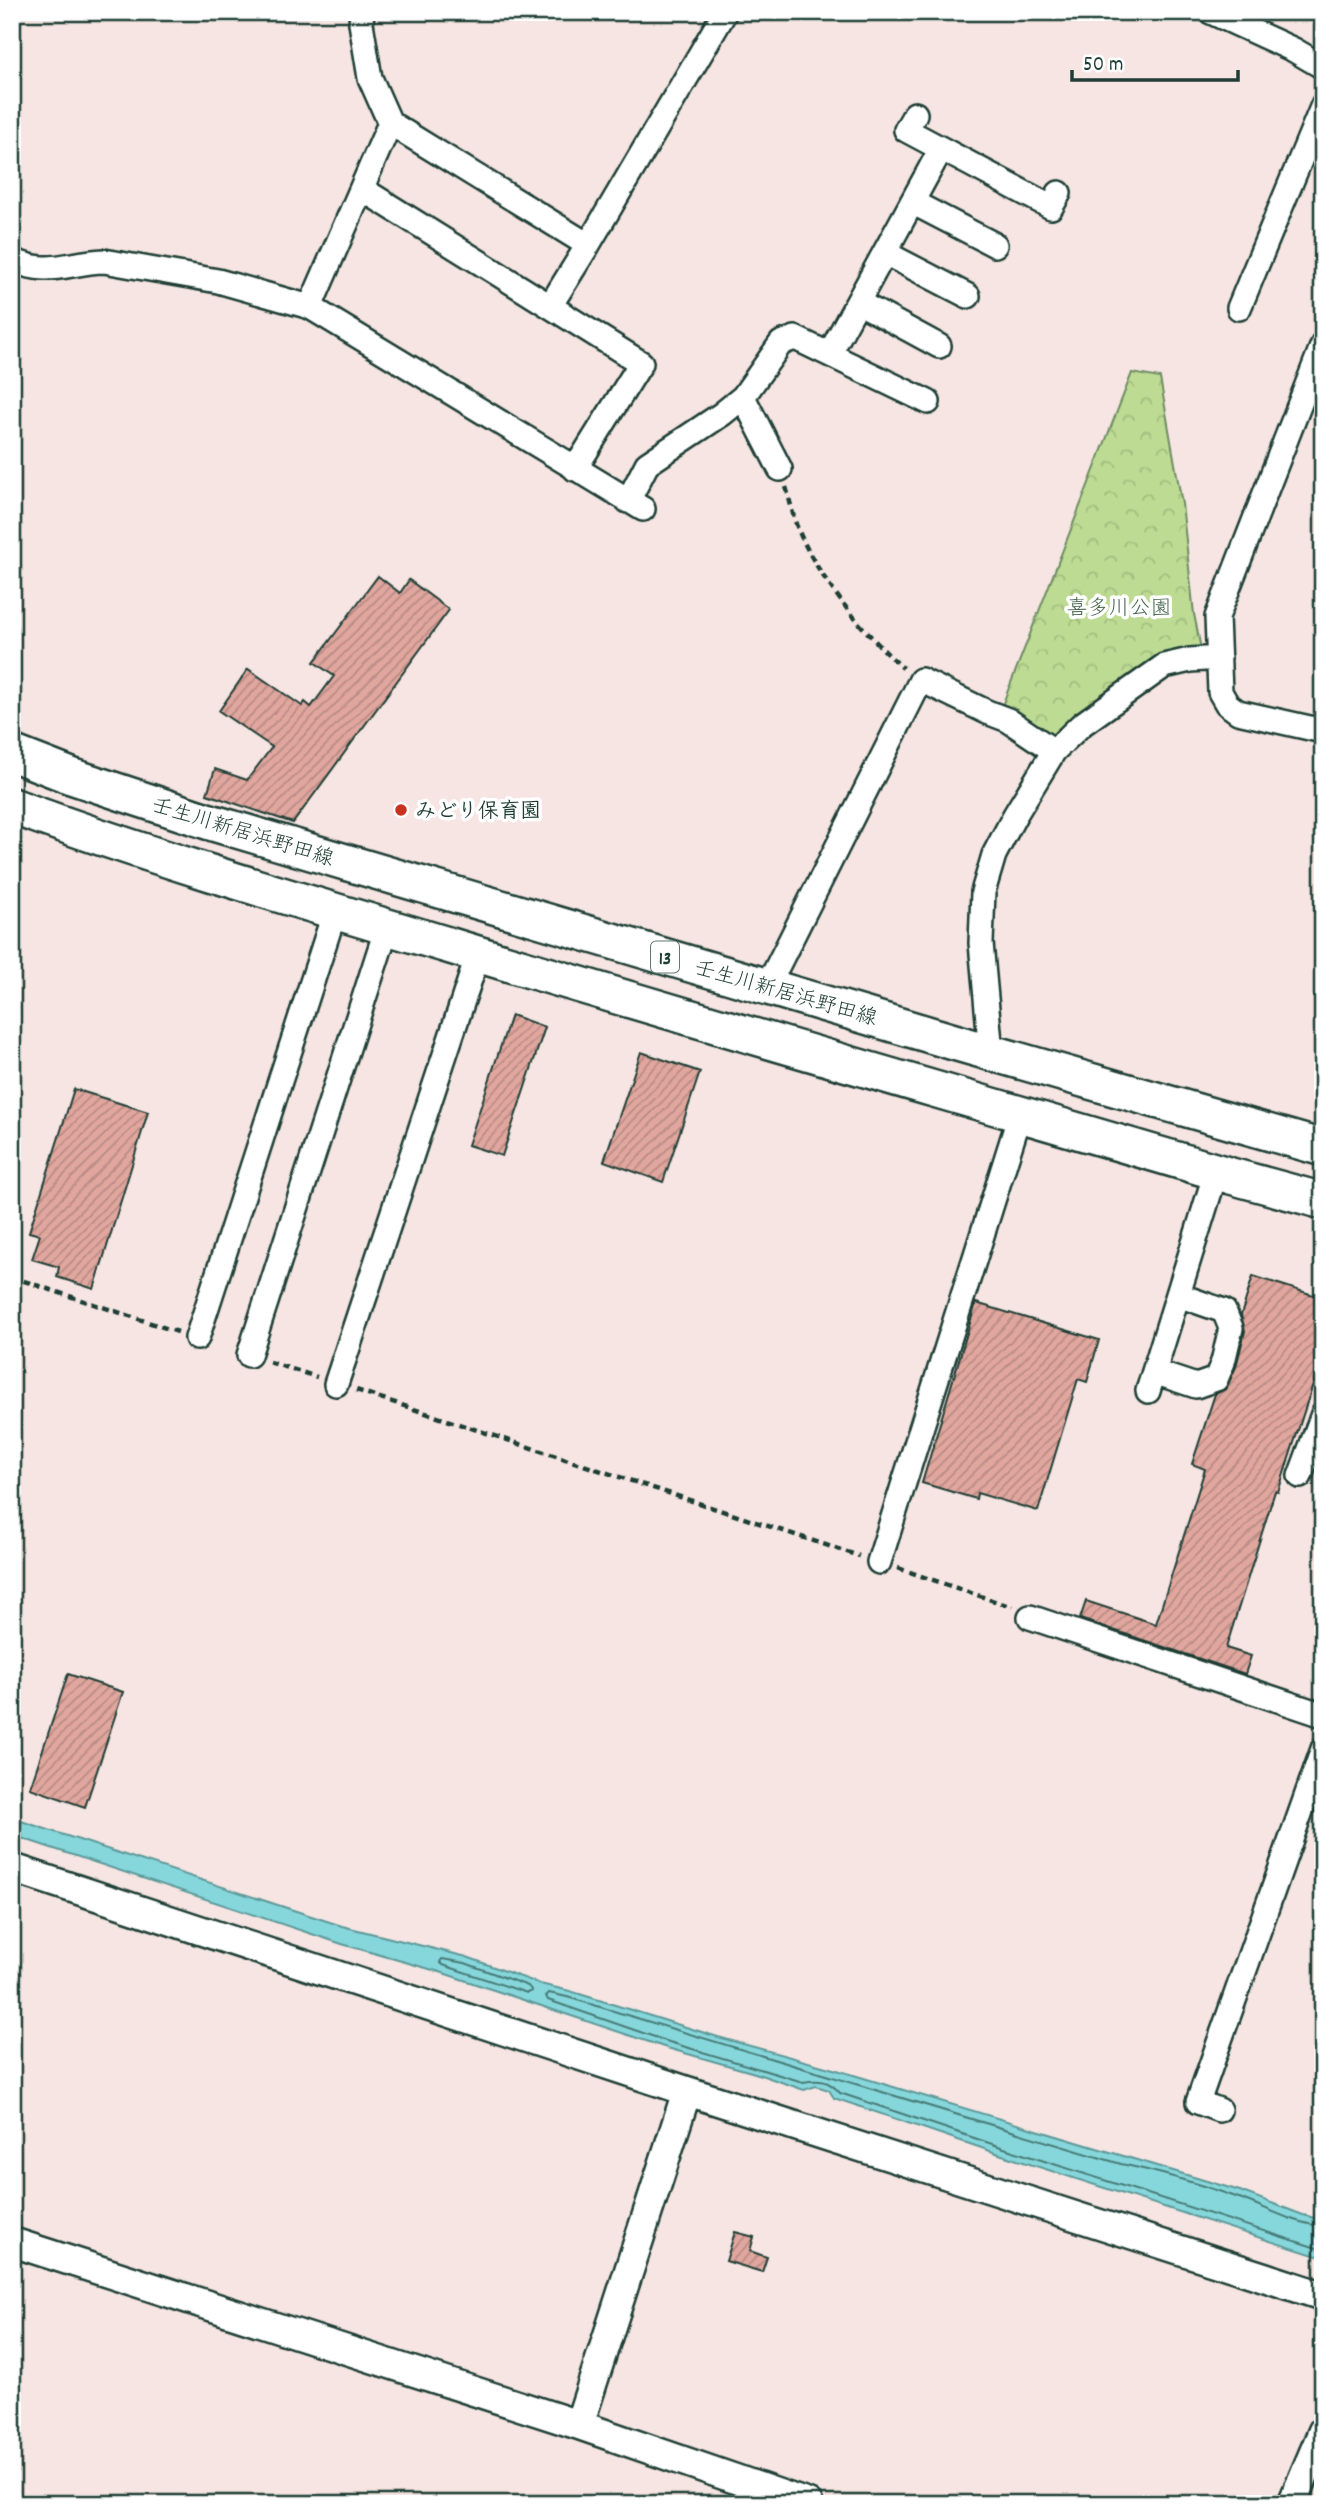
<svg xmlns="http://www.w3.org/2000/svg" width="1335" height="2516" viewBox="0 0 1335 2516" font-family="Dekko,'Klee One',sans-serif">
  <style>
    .park { fill: url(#park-crowns); stroke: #6e8c64; stroke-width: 2 }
    .water { fill: #86d7dc; stroke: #5d9999; stroke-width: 2 }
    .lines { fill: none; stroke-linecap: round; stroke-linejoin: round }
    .shore { stroke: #487b77; stroke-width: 2 }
    .building { fill: url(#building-hatch); stroke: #1f3d34; stroke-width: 2 }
    .minor-casing { stroke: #1f3d34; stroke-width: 28 }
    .tertiary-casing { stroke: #1f3d34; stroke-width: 33 }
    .primary-casing { stroke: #1f3d34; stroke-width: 40 }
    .path { stroke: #1f3d34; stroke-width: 4.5; stroke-dasharray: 7 5; stroke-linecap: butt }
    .minor { stroke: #fff; stroke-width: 23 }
    .tertiary { stroke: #fff; stroke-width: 28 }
    .primary { stroke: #fff; stroke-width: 35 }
    .poi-dot { fill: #c8321e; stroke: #fff; stroke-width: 2.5 }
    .labels { text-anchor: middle; stroke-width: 7; stroke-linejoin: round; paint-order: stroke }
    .shield { fill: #fff; stroke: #627771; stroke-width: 2 }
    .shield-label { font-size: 19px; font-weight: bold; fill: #1f3d34 }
    .park-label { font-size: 21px; fill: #46644c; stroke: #fff }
    .poi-label { font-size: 21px; font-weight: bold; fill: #1f3d34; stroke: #fff; text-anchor: start }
    .street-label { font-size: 21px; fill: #1f3d34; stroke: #fff }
  </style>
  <defs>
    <pattern id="park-crowns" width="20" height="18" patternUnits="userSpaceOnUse" patternTransform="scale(1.75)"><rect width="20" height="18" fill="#bddb93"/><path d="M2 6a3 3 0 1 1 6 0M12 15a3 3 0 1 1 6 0" fill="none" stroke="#a2bd7f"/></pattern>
    <pattern id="building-hatch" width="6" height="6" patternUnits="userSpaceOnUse" patternTransform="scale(1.75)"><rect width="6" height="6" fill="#e1a79f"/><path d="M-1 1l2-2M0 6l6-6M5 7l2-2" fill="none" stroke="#b68982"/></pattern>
  </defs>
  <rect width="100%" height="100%" fill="#f6e5e2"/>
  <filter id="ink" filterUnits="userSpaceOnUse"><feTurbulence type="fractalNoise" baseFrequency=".0143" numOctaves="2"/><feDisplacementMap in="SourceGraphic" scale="14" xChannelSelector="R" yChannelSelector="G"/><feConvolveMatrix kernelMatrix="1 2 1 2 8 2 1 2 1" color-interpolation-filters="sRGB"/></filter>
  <g filter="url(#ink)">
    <path class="park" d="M1132,373L1160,378L1182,504L1194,614L1203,659L1164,666L1054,751L998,716Z"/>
    <path class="water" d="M12,1818L342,1926L467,1957L540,1984L570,1991L718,2037L837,2070L1240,2191L1303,2215L1323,2220V2258L1011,2158L834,2098L829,2090L816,2086L804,2090L755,2073L667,2048L440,1972L342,1944L12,1835Z"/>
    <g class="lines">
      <path class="shore" d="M442,1959L465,1963L528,1986L532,1991L527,1993L443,1965L440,1962Z
        M1323,2226C1292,2224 1264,2206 1236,2197C1199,2184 1159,2172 1121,2164L567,1997L549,1993L546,1996L548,2000L669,2042L803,2082C819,2079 829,2080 840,2093L1013,2151L1323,2250"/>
    </g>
    <path class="building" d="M378,576L400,593L409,580L449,610L293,823L207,794L215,769L247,780L272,747L219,711L248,669L302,706L305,702L311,707L334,676L314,662Z
      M511,1015L545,1027L502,1156L468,1145Z
      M641,1052L700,1072L663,1182L604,1161Z
      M74,1089L148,1112L94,1289L57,1277L59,1267L32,1259L40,1235L29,1232Z
      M1253,1276L1323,1298V1353L1278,1492L1275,1491L1226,1648L1251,1656L1245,1674L1080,1619L1086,1601L1156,1624L1205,1469L1192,1464L1215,1394L1226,1389L1236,1367L1245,1331L1241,1315Z
      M976,1303L1099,1340L1087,1382L1078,1379L1038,1511L977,1493L976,1499L922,1483Z
      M68,1674L123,1692L85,1807L30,1788Z
      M735,2232L754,2237L750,2251L767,2257L762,2272L726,2261Z"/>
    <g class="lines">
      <g class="minor-casing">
        <path id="minor" d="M362,12L361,23L370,78L390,123
          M1211,12L1294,50L1323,67
          M915,114L906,130L1051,207L1059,193
          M362,189L641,363L575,469
          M912,202L995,245
          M588,245L725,12
          M885,253L968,296
          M12,260C50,277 67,262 104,261L218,281L310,307L643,509
          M858,302L939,346
          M310,307L390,123L588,245L550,306
          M1239,308L1323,105
          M1323,344L1217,617L1220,692L1227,704L1238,712L1323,731
          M830,353L941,149
          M743,397L780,469
          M628,501L647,464L722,414L743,397L781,343L795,338L928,402
          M767,987L921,680L987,712L1008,720L1054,751
          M991,1053L981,943L983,892L994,855L1015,815L1054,751L1081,725L1164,666L1190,660L1219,658
          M197,1338L335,911
          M249,1355L387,927
          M1154,1372L1196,1386L1216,1379L1223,1362L1231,1328L1224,1311L1178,1295
          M336,1384L478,955
          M1148,1391L1216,1172
          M1300,1476L1323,1414
          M879,1562L1020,1115
          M1030,1617L1323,1715
          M1219,2110L1198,2102L1323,1749"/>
      </g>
      <g class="tertiary-casing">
        <path id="tertiary" d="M12,1868L687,2091L1323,2296
          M12,2242L579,2425L808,2504
          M579,2425L687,2091
          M1292,2504L1323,2431"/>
      </g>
      <g class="primary-casing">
        <path id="primary" d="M12,753L71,776L210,822L954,1042L1323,1148
          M12,806C157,859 304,902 451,946C710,1025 971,1099 1231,1176L1323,1201"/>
      </g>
      <path class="path" d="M786,487C790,500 792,512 796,524C814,573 864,634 903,668
        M12,1277L178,1332
        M269,1362L317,1377
        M356,1390L859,1556
        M898,1568L1012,1607"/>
      <use href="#minor" class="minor"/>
      <use href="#tertiary" class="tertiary"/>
      <use href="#primary" class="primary"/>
    </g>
  </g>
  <circle class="poi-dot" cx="401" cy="810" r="7"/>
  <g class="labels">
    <rect class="shield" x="651" y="941.5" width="28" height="31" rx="5"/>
    <g class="shield-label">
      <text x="665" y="964">13</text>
    </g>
    <g class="park-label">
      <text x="1119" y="614">喜多川公園</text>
    </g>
    <g class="poi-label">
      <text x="415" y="817">みどり保育園</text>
    </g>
    <g class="street-label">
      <text transform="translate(243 831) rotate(17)" y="7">壬生川新居浜野田線</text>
      <text transform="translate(786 992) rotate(16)" y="7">壬生川新居浜野田線</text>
    </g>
  </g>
  <rect width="1335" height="2516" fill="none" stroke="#fff" stroke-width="42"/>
  <rect x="21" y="21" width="1293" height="2474" fill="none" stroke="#1f3d34" stroke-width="2.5" filter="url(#ink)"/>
  <path d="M1072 70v10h166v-10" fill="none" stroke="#1f3d34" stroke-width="3.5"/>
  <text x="1083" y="70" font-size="21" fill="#1f3d34" stroke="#ffffff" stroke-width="5" paint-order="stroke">50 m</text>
</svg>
